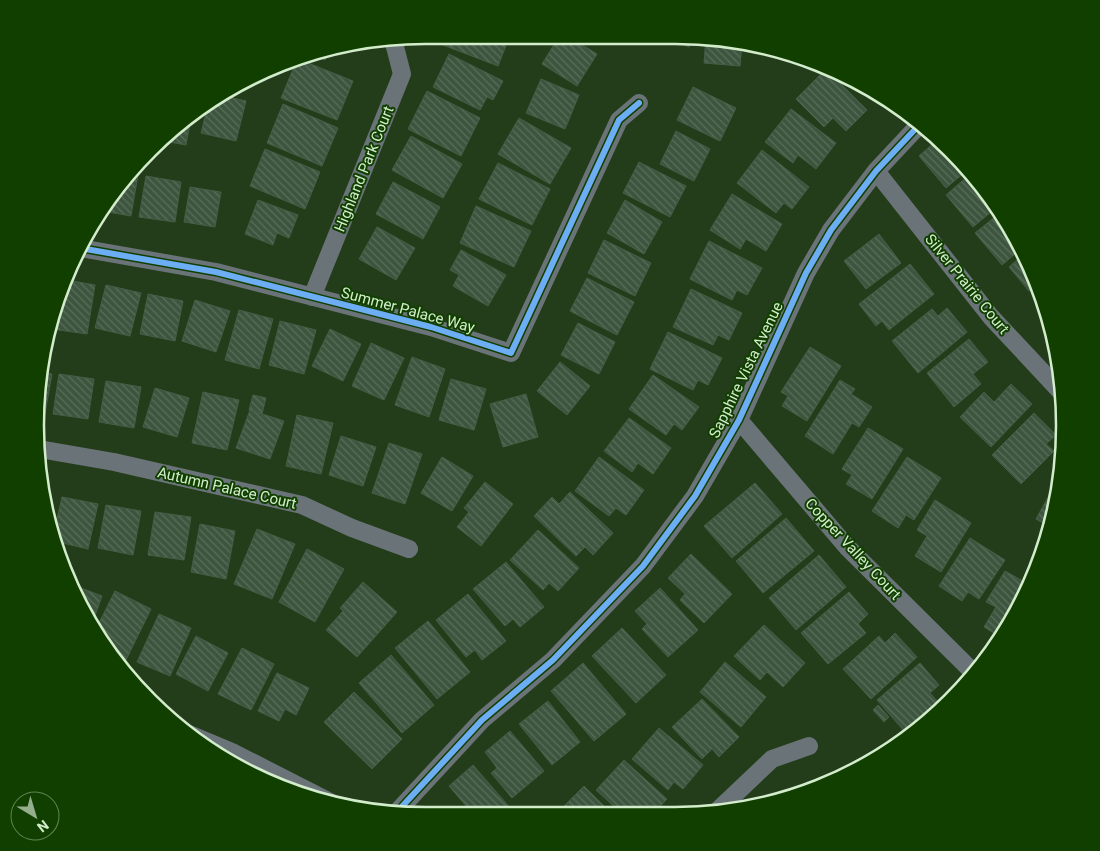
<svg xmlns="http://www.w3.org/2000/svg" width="1100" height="851" viewBox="0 0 1100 851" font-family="Roboto,sans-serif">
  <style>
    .building { fill: url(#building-back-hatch); stroke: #445f47 }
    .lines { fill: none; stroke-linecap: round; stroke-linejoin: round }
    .minor { stroke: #6a7478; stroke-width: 18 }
    .cycleway-casing { stroke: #113f00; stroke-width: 9 }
    .cycleway { stroke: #6dadf4; stroke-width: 6 }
    .labels { text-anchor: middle; stroke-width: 4; stroke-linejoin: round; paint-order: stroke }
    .street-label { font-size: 15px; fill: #d3edcc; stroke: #113f00 }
    .rim { fill: none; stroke: #d3edcc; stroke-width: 2.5 }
  </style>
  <defs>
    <pattern id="building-back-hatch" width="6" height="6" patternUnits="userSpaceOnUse" patternTransform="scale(1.25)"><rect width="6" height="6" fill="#3d553e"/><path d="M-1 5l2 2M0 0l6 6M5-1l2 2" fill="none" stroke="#586e59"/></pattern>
  </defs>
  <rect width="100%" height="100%" fill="#233c1a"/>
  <path class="building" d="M447,35H510L498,66L443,45Z
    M560,35H566L597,54L577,86L542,64Z
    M663,36H694L689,47Z
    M706,37L742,43L740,66L704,63Z
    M332,47L325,60L312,53L324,48Z
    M449,54L503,81L493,100L487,97L480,110L433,87Z
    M298,59L353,81L337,120L281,98L297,60Z
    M826,69L867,110L846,131L833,118L824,127L796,99Z
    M844,74L847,75L872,91L866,96Z
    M541,79L579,95L565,129L526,113Z
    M693,87L736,108L720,141L677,120Z
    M427,91L480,118L461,156L408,129Z
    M220,95L246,101L236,141L201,133L208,105Z
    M283,104L338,128L322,166L267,143Z
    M791,109L836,143L816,169L798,155L793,163L765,142Z
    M191,118L186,145L164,141L165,137Z
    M519,118L571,148L550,184L498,154Z
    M676,131L710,149L694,181L660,164Z
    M411,136L462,164L443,198L392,170Z
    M936,141L965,172L946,188L919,156Z
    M265,149L320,172L305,209L250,186Z
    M762,150L809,187L792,209L784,203L776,213L737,183Z
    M639,162L686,186L670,217L623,193Z
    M498,163L550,189L532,225L479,199Z
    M131,174L138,175L131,216L102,211Z
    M146,176L181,182L175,222L139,217Z
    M968,176L997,207L973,227L946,195Z
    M393,182L440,207L423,239L376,214Z
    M190,187L221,192L215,227L184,222Z
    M732,194L782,224L766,251L746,239L740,249L710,230Z
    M258,200L298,215L289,238L277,233L273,245L245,234Z
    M625,200L662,222L644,254L607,233Z
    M476,206L531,231L514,267L460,243Z
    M1001,212L1021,249L1002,265L975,233Z
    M377,227L415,248L396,280L359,259Z
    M879,234L901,263L866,289L844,261Z
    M604,240L651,263L635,296L588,273Z
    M709,241L762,268L747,295L737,290L732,300L690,279Z
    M461,250L506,275L488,306L453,286L459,275L450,270Z
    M1024,254L1035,276L1038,284L1029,291L1009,267Z
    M910,264L934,294L889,330L882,321L876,326L859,304Z
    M587,278L634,302L617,335L570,311Z
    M67,280L95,285L87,334L52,329L56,307Z
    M106,285L141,293L130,336L95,328Z
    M691,289L742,313L729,340L718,335L713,345L673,327Z
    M148,294L183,301L175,341L140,334Z
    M195,300L230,311L216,352L182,341Z
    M947,308L967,332L918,373L892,341L932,309L938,316Z
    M239,310L273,319L259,369L225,360Z
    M280,321L316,330L304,374L269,365Z
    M578,323L615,342L599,374L561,355Z
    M330,329L361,344L343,381L312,366Z
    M668,332L722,358L708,385L698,380L693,390L650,369Z
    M969,339L988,362L973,374L981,384L954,407L927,373Z
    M371,343L404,358L384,400L352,386Z
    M810,347L841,366L807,421L782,406L788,396L781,392Z
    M412,357L445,369L429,417L395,405Z
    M560,362L590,386L567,415L537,391Z
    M42,372L52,374L45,414L37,413Z
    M59,374L94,379L88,419L53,414Z
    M653,375L699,407L682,430L674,424L666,435L629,409Z
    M451,379L486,389L474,430L439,420Z
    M840,380L855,389L851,394L872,407L859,427L852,423L833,454L805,436Z
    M106,381L141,387L134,428L99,422Z
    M1011,384L1032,404L991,447L960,417L984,392L994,402Z
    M155,388L189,398L177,437L143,427Z
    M203,392L239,400L227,450L192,443Z
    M526,394L538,437L503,447L490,404Z
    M253,395L266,398L262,414L249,410Z
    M250,410L284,421L270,459L236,448Z
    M1034,413L1056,435L1046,444L1054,451L1021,484L992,455Z
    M297,415L333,423L321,474L286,466Z
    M629,418L671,448L653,474L638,463L632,472L604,451Z
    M868,428L903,449L872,499L846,484L852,475L842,469Z
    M341,436L376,447L363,486L329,475Z
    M389,443L422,454L405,504L372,493Z
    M442,457L473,476L452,511L421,493Z
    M599,457L644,490L626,515L616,508L609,516L575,491Z
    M907,457L941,478L914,520L906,515L898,528L872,511Z
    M485,482L513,504L481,546L457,527L469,512L464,508Z
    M755,483L782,514L732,558L704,526Z
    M1052,490L1058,494L1057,502L1050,527L1036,519Z
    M570,492L613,533L593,555L585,547L576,556L534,516L552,497L559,504Z
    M62,497L98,504L88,549L54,541L53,537Z
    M935,500L971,523L941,572L915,556L927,536L917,530Z
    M106,505L141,511L133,555L98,548Z
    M155,512L191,517L184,560L148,555Z
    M786,518L814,551L763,593L736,561Z
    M200,524L235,531L226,579L191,572Z
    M257,529L295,544L272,599L234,584Z
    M538,530L579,568L558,591L549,583L543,590L510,560Z
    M970,538L1005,560L979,599L968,592L962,601L939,586Z
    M307,549L344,569L315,622L279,602Z
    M691,554L732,594L704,623L680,600L685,594L668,578Z
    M819,555L846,587L796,630L769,598Z
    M506,562L544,607L520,627L513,619L505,626L473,589Z
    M1005,571L1030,585L1002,638L984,627L996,607L986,602Z
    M363,582L397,612L357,657L326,630L343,611L340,608Z
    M73,585L102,596L92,624Z
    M660,588L698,630L668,657L642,629L647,624L635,611Z
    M115,591L151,609L126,660L108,651L101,642L95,631Z
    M849,592L868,614L858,624L866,633L828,664L801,633Z
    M468,594L506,641L482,660L475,650L466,657L436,620Z
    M159,614L191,628L170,676L137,662Z
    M428,621L470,672L437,699L395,648Z
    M764,625L805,663L783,687L767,672L760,680L734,656Z
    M622,628L666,675L636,703L592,656Z
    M895,633L917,657L871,699L843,669L879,636L885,643Z
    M196,636L228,653L208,691L176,674Z
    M242,648L274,664L251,710L218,694Z
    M391,655L434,705L402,733L359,683Z
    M725,662L766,697L741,727L700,692Z
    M583,663L626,714L594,741L551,691Z
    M920,663L939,685L930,693L938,702L905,732L877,700Z
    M277,673L309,688L296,715L285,709L279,721L258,711Z
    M354,692L402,739L372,769L324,722Z
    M702,699L739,737L719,757L712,749L702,759L672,727Z
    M548,701L580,742L552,765L519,724Z
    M878,705L889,717L884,722L873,710Z
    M659,728L703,765L683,789L674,782L668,790L632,759Z
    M510,731L544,771L512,798L491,773L497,768L485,752Z
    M878,748L885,754L864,764Z
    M624,760L667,799L654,813H638L633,808L629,813H621L596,790Z
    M473,765L512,810L509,813H461L467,807L449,786Z
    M584,786L611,813H557Z"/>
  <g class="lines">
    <path class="minor" d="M876,171L991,317L1062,393
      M80,248L216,272L431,327L511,353L619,120L639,103
      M312,297L402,74L393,39
      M739,420L847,547L974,673
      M39,449L114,462L302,505L352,528L409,549
      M189,734L232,752L332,803
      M396,813L482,720L553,660L643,566L695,496L739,420L806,273L831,230L876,171L920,124
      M715,813L772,759L809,746"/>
    <g class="cycleway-casing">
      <path id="cycleway" d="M80,248L216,272L431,327L511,353L619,120L639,103
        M396,813L482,720L553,660L643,566L695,496L739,420L806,273L831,230L876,171L920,124"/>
    </g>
    <use href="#cycleway" class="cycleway"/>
  </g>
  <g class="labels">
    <g class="street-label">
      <text transform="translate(364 169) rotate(-68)" y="5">Highland Park Court</text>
      <text transform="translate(967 284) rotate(51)" y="5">Silver Prairie Court</text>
      <text transform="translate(408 310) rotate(15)" y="5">Summer Palace Way</text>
      <text transform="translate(746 370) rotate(-64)" y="5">Sapphire Vista Avenue</text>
      <text transform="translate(227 488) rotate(13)" y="5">Autumn Palace Court</text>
      <text transform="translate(853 549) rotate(47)" y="5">Copper Valley Court</text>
    </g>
  </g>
  <path d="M0 0H1100V851H0ZM425 44H675A381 381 0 0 1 1056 425V426A381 381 0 0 1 675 807H425A381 381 0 0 1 44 426V425A381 381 0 0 1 425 44Z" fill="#113f00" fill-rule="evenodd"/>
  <path class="rim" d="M425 44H675A381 381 0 0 1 1056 425V426A381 381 0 0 1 675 807H425A381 381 0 0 1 44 426V425A381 381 0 0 1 425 44Z"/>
  <g transform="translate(35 816) rotate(142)"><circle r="24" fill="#113f00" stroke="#5f8552"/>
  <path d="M0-4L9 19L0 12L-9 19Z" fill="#95af8e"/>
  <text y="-8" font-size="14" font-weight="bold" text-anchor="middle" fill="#d3edcc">N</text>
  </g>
</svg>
